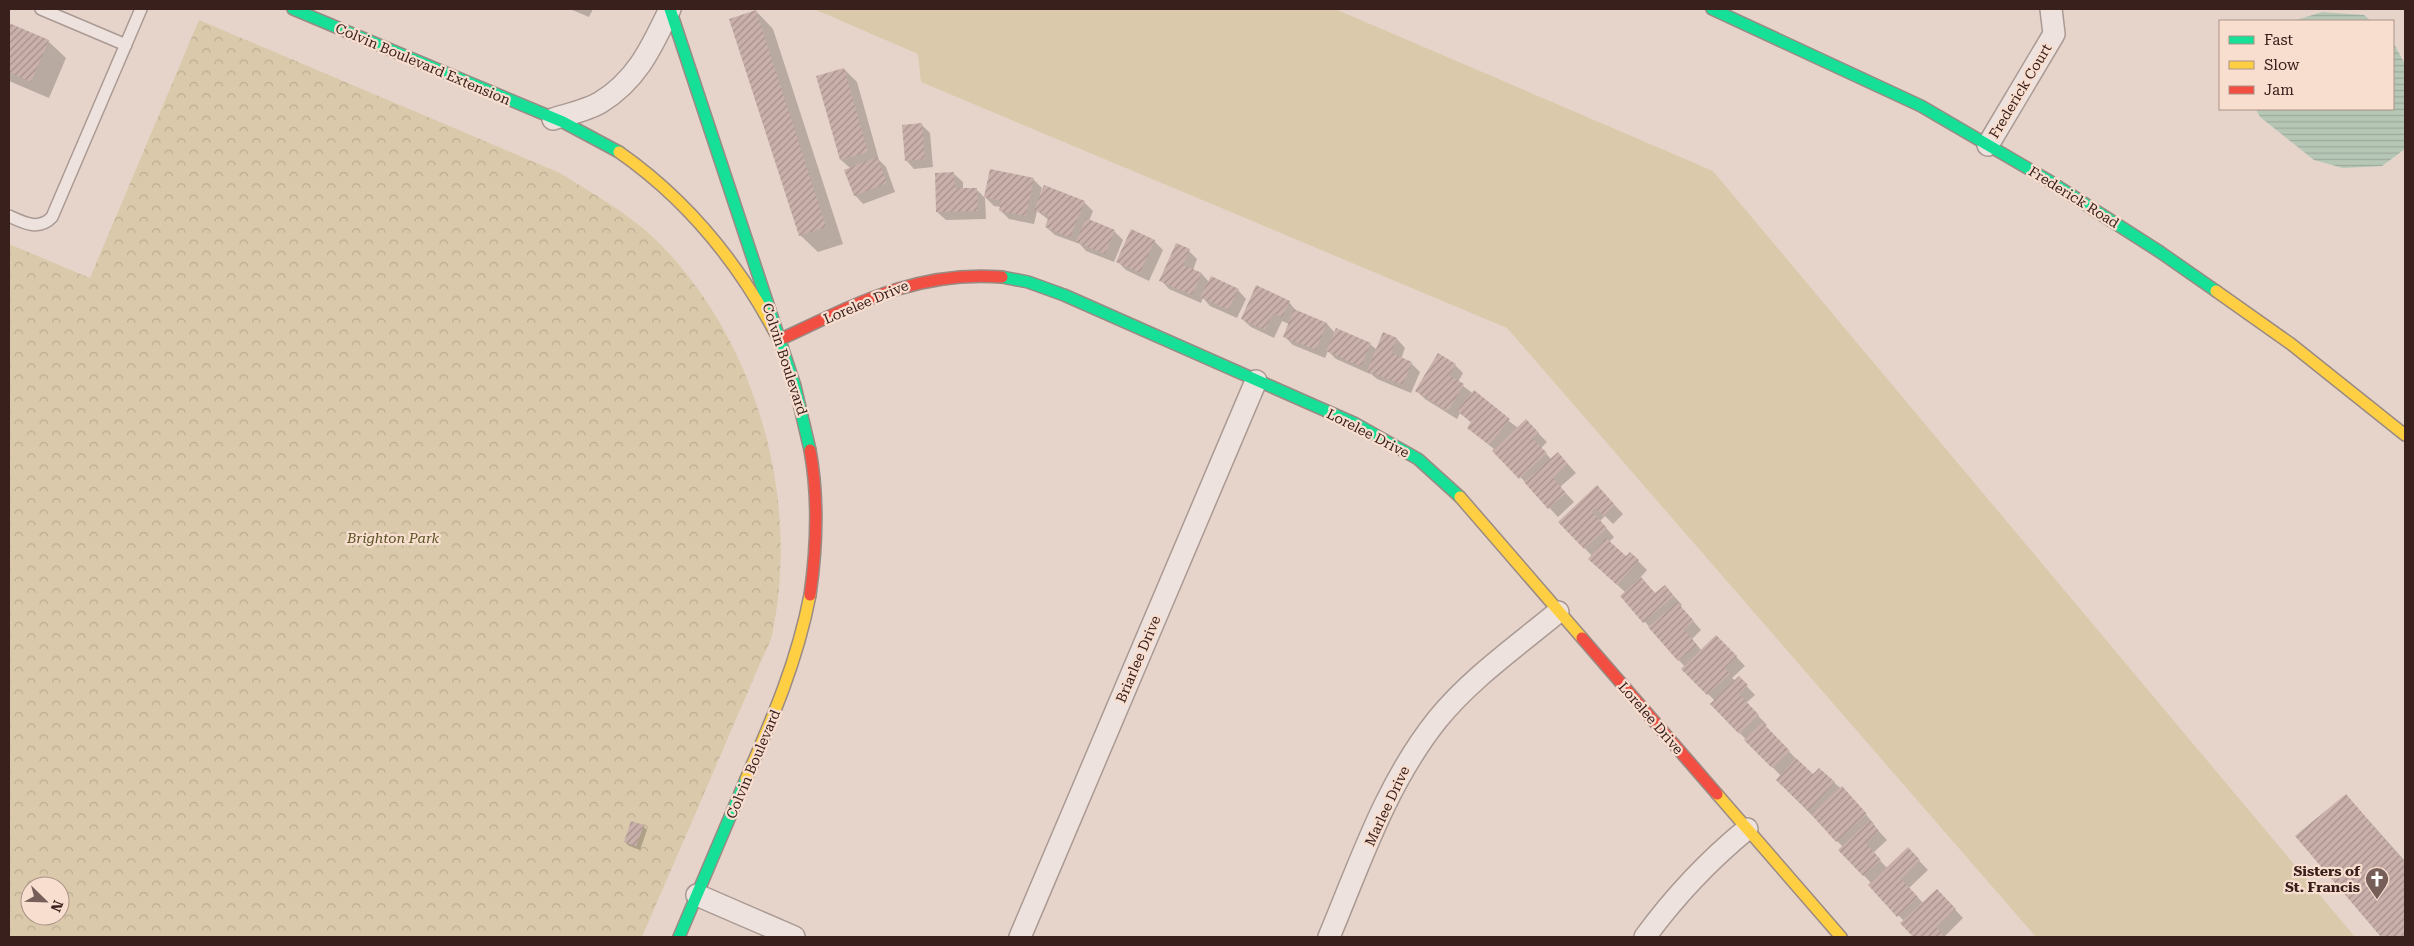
<svg xmlns="http://www.w3.org/2000/svg" width="2414" height="946" viewBox="0 0 2414 946" font-family="'Roboto Serif',serif">
  <style>
    .grass { fill: #dacaab }
    .park { fill: url(#park-crowns); fill-rule: evenodd }
    .water { fill: url(#water-rules) }
    .shadow { fill: #0003 }
    .building { fill: url(#building-hatch) }
    .lines { fill: none; stroke-linecap: round; stroke-linejoin: round }
    .lane-casing { stroke: #ab9a94; stroke-width: 14 }
    .street-casing { stroke: #ab9a94; stroke-width: 24 }
    .fast-casing { stroke: #9a8a84; stroke-width: 14 }
    .slow-casing { stroke: #9a8a84; stroke-width: 14 }
    .jam-casing { stroke: #9a8a84; stroke-width: 14 }
    .lane { stroke: #ede2dd; stroke-width: 11 }
    .street { stroke: #ede2dd; stroke-width: 21 }
    .fast { stroke: #16e098; stroke-width: 11 }
    .slow { stroke: #ffcf43; stroke-width: 11 }
    .jam { stroke: #f24e42; stroke-width: 11 }
    .labels { text-anchor: middle; stroke-width: 4.5; stroke-linejoin: round; paint-order: stroke }
    .street-label { font-size: 14px; fill: #39201c; stroke: #f8decf }
    .park-label { font-size: 14px; font-style: italic; fill: #575221; stroke: #f8decf }
    .poi-label { font-size: 14px; font-weight: bold; fill: #39201c; stroke: #f8decf; text-anchor: end }
  </style>
  <defs>
    <pattern id="park-crowns" width="20" height="18" patternUnits="userSpaceOnUse" patternTransform="scale(1.25)"><rect width="20" height="18" fill="#dacaab"/><path d="M2 6a3 3 0 1 1 6 0M12 15a3 3 0 1 1 6 0" fill="none" stroke="#bcad93"/></pattern>
    <pattern id="water-rules" width="6" height="5" patternUnits="userSpaceOnUse" patternTransform="scale(1.25)"><rect width="6" height="5" fill="#b6c7b6"/><path d="M0 2.5h6" fill="none" stroke="#9dab9c"/></pattern>
    <pattern id="building-hatch" width="6" height="6" patternUnits="userSpaceOnUse" patternTransform="scale(1.25)"><rect width="6" height="6" fill="#cab0ab"/><path d="M-1 1l2-2M0 6l6-6M5 7l2-2" fill="none" stroke="#a58f8a"/></pattern>
  </defs>
  <rect width="100%" height="100%" fill="#e6d4ca"/>
  <path class="grass" d="M814,9H1335L1713,171L2355,937H2036L1507,328L921,82L918,54Z"/>
  <path class="park" d="M199,20L560,173C592,193 626,212 654,238C755,336 800,494 773,630C772,640 766,650 762,659C753,679 745,699 736,719C705,792 673,865 642,937H9V244L90,278ZM30,886H60V916H30Z"/>
  <path class="water" d="M2322,12L2364,15L2371,21H2293Z
    M2393,42L2405,64V149L2382,166L2343,168L2314,160L2260,117L2256,109H2393Z"/>
  <path class="shadow" d="M570,9H593L589,17Z
    M756,11L773,29L843,244L818,252L800,235Z
    M9,24L48,41L66,58L49,98L9,81Z
    M844,69L857,82L879,160L886,167L895,192L863,204L855,195L850,168L841,160L818,77Z
    M921,124L930,133L933,167L914,169L906,160Z
    M954,174L963,182V189H976L985,198L986,219L946,220L937,212Z
    M1033,179L1042,188L1040,195L1084,202L1093,211L1089,221L1114,231L1123,240L1114,262L1086,251L1080,244L1055,235L1046,227L1049,220L1037,211L1034,224L1009,219L1000,210L1001,207L994,206L985,197Z
    M1154,241L1163,250L1149,281L1126,270L1118,262Z
    M1189,251L1197,259L1193,270L1202,274L1209,282L1238,290L1246,299L1237,318L1210,306L1203,298L1201,303L1169,289L1161,280Z
    M1289,302L1297,312L1327,324L1335,333L1370,344L1377,350L1383,334L1397,339L1405,348L1401,359L1411,363L1420,372L1411,393L1377,379L1370,373V374L1336,359L1328,351L1325,358L1293,345L1284,336L1289,324L1282,321L1274,338L1251,327L1242,319Z
    M1455,365L1463,373L1458,382L1518,428L1526,421L1547,442L1541,448L1551,459L1566,462L1576,473L1560,487L1574,502L1558,517L1495,450L1469,428L1472,423L1460,413L1457,419L1425,399L1416,390Z
    M1606,496L1623,514L1613,524L1605,516L1600,521L1614,537L1609,542L1626,558L1630,553L1647,570L1640,578L1656,594L1673,595L1682,605L1680,606L1701,630L1692,639L1702,651L1716,636L1745,666L1732,678L1736,681L1739,678L1755,695L1746,703L1767,725L1765,727L1813,776L1819,770L1850,796L1874,824L1873,825L1887,840L1873,853L1887,868L1908,849L1928,870L1909,888L1923,903L1945,899L1963,918L1944,937H1915L1902,923L1904,921L1869,885L1871,883L1840,850L1843,847L1777,780L1781,776L1712,704L1715,701L1683,669L1685,667L1622,596L1625,592L1598,567L1592,556L1560,522Z
    M2346,795L2405,861V937H2382L2296,836Z
    M643,826L647,830L640,850L629,846L625,842Z"/>
  <path class="building" d="M756,10L826,227L799,236L729,19Z
    M9,23L49,40L31,82L9,72Z
    M844,68L868,152L840,160L816,76Z
    M922,123L925,159L905,161L902,125Z
    M877,157L887,183L854,196L844,170Z
    M990,169L1034,178L1026,216L999,211L1001,201L984,197Z
    M954,172L955,188H977L978,211L936,212L935,173Z
    M1044,185L1085,201L1070,238L1045,227L1049,216L1034,210Z
    M1086,218L1115,230L1105,254L1076,242Z
    M1131,229L1155,240L1140,273L1116,262Z
    M1176,243L1190,249L1183,265L1202,273L1192,295L1159,281Z
    M1211,276L1239,289L1228,310L1200,297Z
    M1256,285L1290,301L1282,317L1273,313L1265,330L1241,319Z
    M1294,309L1327,323L1316,350L1283,337Z
    M1336,328L1371,343L1361,367L1326,351Z
    M1383,332L1397,338L1391,353L1412,362L1403,385L1367,371Z
    M1438,353L1456,364L1449,375L1464,384L1448,411L1415,391Z
    M1474,390L1510,419L1489,445L1467,428L1471,422L1457,411Z
    M1526,419L1539,433L1533,439L1547,453L1519,479L1492,451Z
    M1558,452L1568,464L1553,478L1566,493L1548,509L1524,482Z
    M1597,485L1615,505L1603,516L1596,508L1592,512L1607,528L1584,549L1558,522Z
    M1606,538L1626,556L1630,552L1639,560L1617,585L1588,559Z
    M1641,577L1655,593L1665,585L1674,596L1643,623L1620,596Z
    M1677,602L1694,621L1684,629L1697,645L1678,661L1648,627Z
    M1716,635L1737,656L1725,668L1730,674L1707,695L1681,669Z
    M1739,676L1748,685L1739,694L1759,715L1739,734L1710,704Z
    M1762,722L1790,751L1772,768L1744,740Z
    M1796,758L1813,774L1819,768L1835,782L1808,811L1776,780Z
    M1842,786L1867,814L1836,842L1811,814Z
    M2346,794L2405,863V937H2381L2295,836Z
    M1870,820L1879,831L1866,843L1881,860L1863,876L1838,850Z
    M631,821L644,825L636,846L624,842Z
    M1908,847L1920,860L1901,879L1918,897L1897,917L1868,885Z
    M1937,889L1956,909L1936,927L1944,936L1913,937L1900,923Z"/>
  <g class="lines">
    <g class="lane-casing">
      <path id="lane" d="M41,9L126,45
        M9,216C24,223 39,231 52,217L141,9"/>
    </g>
    <g class="street-casing">
      <path id="street" d="M553,119C569,114 588,110 601,102C638,79 652,46 670,9
        M1988,145L2054,34L2051,9
        M697,895L794,937
        M1020,937L1256,381
        M1329,937C1360,863 1386,784 1437,720C1470,679 1517,646 1558,612
        M1645,937C1675,896 1708,861 1747,829"/>
    </g>
    <g class="fast-casing">
      <path id="fast" d="M293,9L563,122L619,152
        M670,9L795,386L810,450
        M1712,9L1921,106L2046,179L2160,252L2216,291
        M1002,277L1028,282L1064,295L1356,424L1418,459L1460,497
        M679,937L746,779"/>
    </g>
    <g class="slow-casing">
      <path id="slow" d="M619,152C689,201 739,263 778,338
        M2216,291L2291,344L2405,435
        M1460,497L1582,638
        M746,779C773,717 797,662 810,595
        M1717,794L1841,937"/>
    </g>
    <g class="jam-casing">
      <path id="jam" d="M778,338L779,340C854,305 916,270 1002,277
        M810,595C817,546 819,499 810,450
        M1582,638L1717,794"/>
    </g>
    <use href="#lane" class="lane"/>
    <use href="#street" class="street"/>
    <use href="#fast" class="fast"/>
    <use href="#slow" class="slow"/>
    <use href="#jam" class="jam"/>
  </g>
  <defs>
    <g id="church-pin" transform="scale(1.25)"><path d="M0 17L-7.5 6A9.5 9.5 0 1 1 7.5 6Z" fill="#765f59" stroke="#f8decf"/><path d="M-1.2-6h2.4v3.5h3.3v2.4h-3.3V6h-2.4V-.1h-3.3v-2.4h3.3Z" fill="#fff"/></g>
  </defs>
  <g fill-rule="evenodd">
    <use href="#church-pin" x="2377" y="879"/>
  </g>
  <g class="labels">
    <g class="street-label">
      <text transform="translate(423 64) rotate(23)" y="5">Colvin Boulevard Extension</text>
      <text transform="translate(2020 91) rotate(-59)" y="5">Frederick Court</text>
      <text transform="translate(2074 197) rotate(32)" y="5">Frederick Road</text>
      <text transform="translate(866 302) rotate(-23)" y="5">Lorelee Drive</text>
      <text transform="translate(785 359) rotate(72)" y="5">Colvin Boulevard</text>
      <text transform="translate(1368 433) rotate(27)" y="5">Lorelee Drive</text>
      <text transform="translate(1138 659) rotate(-67)" y="5">Briarlee Drive</text>
      <text transform="translate(1651 718) rotate(49)" y="5">Lorelee Drive</text>
      <text transform="translate(753 764) rotate(-67)" y="5">Colvin Boulevard</text>
      <text transform="translate(1387 806) rotate(-65)" y="5">Marlee Drive</text>
    </g>
    <g class="park-label">
      <text x="393" y="543">Brighton Park</text>
    </g>
    <g class="poi-label">
      <text x="2360" y="876">Sisters of<tspan x="2360" dy="16">St. Francis</tspan></text>
    </g>
  </g>
  <rect width="2414" height="946" fill="none" stroke="#39201c" stroke-width="20"/>
  <rect x="2219" y="20" width="175" height="90" fill="#f8decf" stroke="#ac9287"/>
  <rect x="2229" y="36" width="25" height="8" fill="#16e098" stroke="#ac9287"/>
  <text x="2264" y="45" font-size="15" fill="#39201c">Fast</text>
  <rect x="2229" y="61" width="25" height="8" fill="#ffcf43" stroke="#ac9287"/>
  <text x="2264" y="70" font-size="15" fill="#39201c">Slow</text>
  <rect x="2229" y="86" width="25" height="8" fill="#f24e42" stroke="#ac9287"/>
  <text x="2264" y="95" font-size="15" fill="#39201c">Jam</text>
  <g transform="translate(45 901) rotate(113)"><circle r="24" fill="#f8decf" stroke="#ac9287"/>
  <path d="M0-4L9 19L0 12L-9 19Z" fill="#765f59"/>
  <text y="-8" font-size="14" font-weight="bold" text-anchor="middle" fill="#39201c">N</text>
  </g>
</svg>
